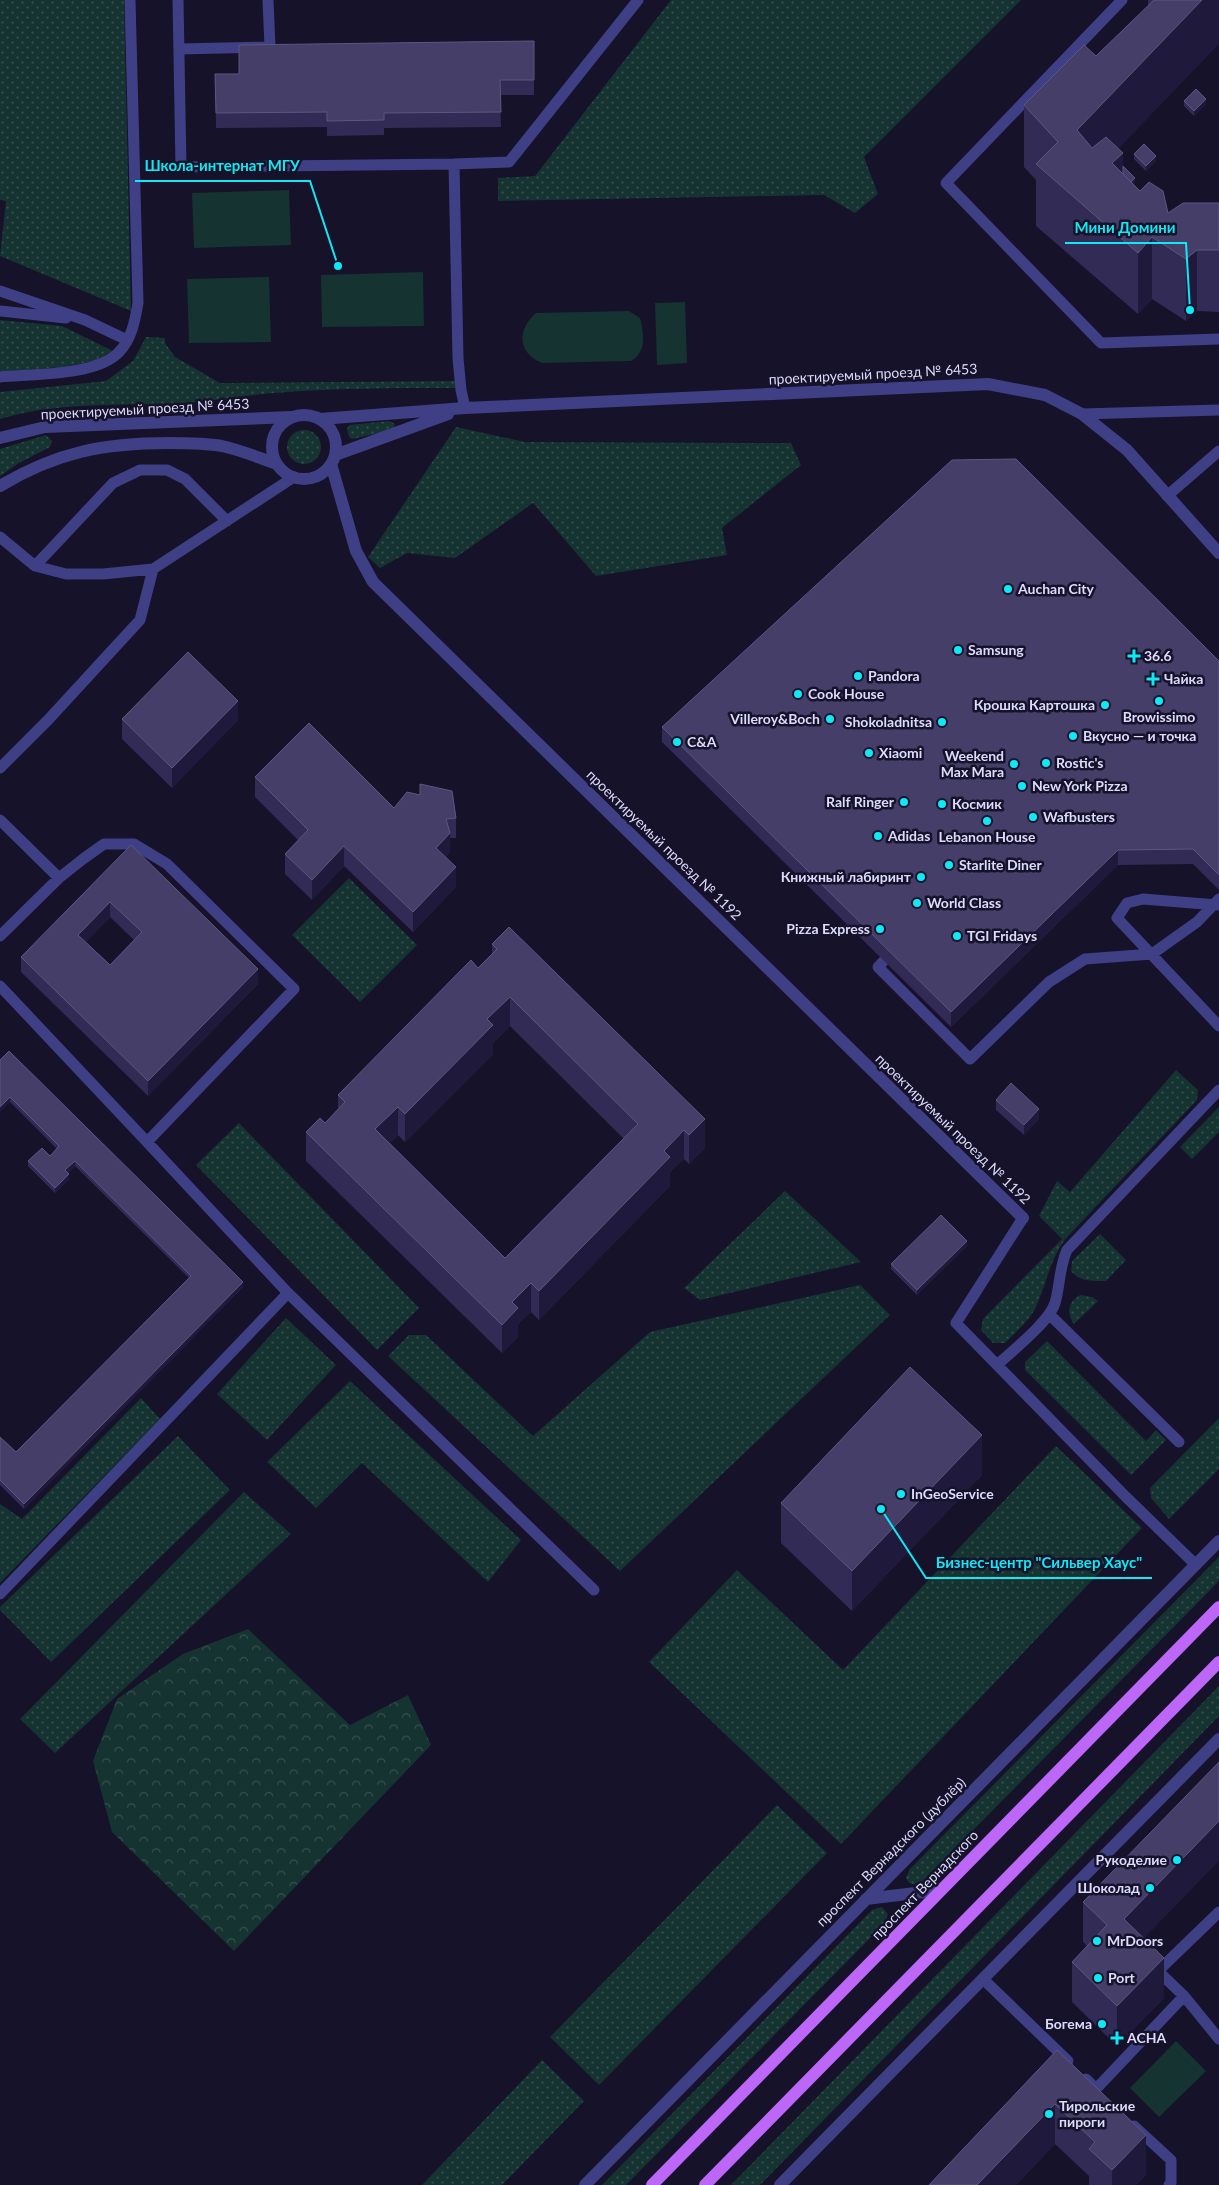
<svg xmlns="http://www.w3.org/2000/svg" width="1219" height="2185" viewBox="0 0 1219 2185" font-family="Lato,sans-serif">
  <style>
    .green { fill: url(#green-dots) }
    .forest { fill: url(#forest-crowns) }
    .pitch { fill: #153330 }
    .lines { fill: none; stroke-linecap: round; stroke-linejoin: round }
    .service { stroke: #3f3f86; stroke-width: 11 }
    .minor { stroke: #3f3f86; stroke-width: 12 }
    .tertiary { stroke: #3f3f86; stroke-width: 12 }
    .primary { stroke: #bc67f8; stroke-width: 12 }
    .wall { fill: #322b56; fill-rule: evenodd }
    .shaded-wall { fill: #1f193c }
    .building { fill: #443e68; stroke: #5c577f; fill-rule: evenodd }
    .poi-dot { fill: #10e8f5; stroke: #151229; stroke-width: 2 }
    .labels { text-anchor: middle; stroke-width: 5; stroke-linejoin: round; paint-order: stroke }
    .street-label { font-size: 14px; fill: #dddbfd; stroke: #151229 }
    .poi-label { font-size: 14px; font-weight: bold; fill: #dddbfd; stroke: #151229; text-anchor: start }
    .leader { fill: none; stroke: #10e8f5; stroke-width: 2 }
    .callout-dot { fill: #10e8f5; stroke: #151229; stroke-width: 2 }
    .callout-label { font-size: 15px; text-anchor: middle; font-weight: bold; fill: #10e8f5; stroke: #151229; stroke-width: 5; stroke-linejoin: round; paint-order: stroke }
  </style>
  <defs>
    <pattern id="green-dots" width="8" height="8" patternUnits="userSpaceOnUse" patternTransform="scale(1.25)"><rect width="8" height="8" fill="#153330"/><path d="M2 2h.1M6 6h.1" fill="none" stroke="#37504f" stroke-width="1.8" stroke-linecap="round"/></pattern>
    <pattern id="forest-crowns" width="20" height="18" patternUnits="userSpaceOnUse" patternTransform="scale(1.25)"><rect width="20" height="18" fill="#153330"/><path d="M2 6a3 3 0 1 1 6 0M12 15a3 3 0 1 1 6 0" fill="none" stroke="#37504f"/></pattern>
  </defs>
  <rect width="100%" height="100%" fill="#151229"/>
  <path class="green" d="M0,0H124L131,311L0,256L6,201L0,200Z
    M671,0H1021L864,157L878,194L855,213L824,195L498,201V178L535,176Z
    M0,320L62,326L113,351L94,361L63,367L0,372Z
    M146,337L165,338V343L175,357L220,383L456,381L457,388C396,388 335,388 275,393C245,395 215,401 185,403C123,406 60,401 0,419V392L106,381L133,361Z
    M389,421L395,424L393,430L352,439L349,437L347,429L349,425Z
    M456,427L525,442L791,443L801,465L722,528L727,555L596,576L533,503L455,558L407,553L380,568L368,557Z
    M287 447a17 17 0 1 1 34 0a17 17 0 1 1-34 0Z
    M46,435L52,441L50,447L19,463L0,476V449Z
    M349,878L417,945L360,1002L292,935Z
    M1176,1070L1198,1090L1197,1100L1066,1238C1049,1262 1047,1282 1036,1307C1029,1321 1016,1332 1005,1343H993L981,1330L983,1319L1062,1239L1039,1216L1057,1181L1070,1192Z
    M1219,1107V1132L1192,1159L1180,1147Z
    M239,1123L419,1308L377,1350L196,1165Z
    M785,1191L861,1262L700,1300L684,1288Z
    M1100,1234L1126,1260L1106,1281C1092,1281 1080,1282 1071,1271L1072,1261Z
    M860,1285L890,1315L620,1571L388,1356L409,1335H426L533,1436L650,1332Z
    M1080,1295L1092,1297L1098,1301L1074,1324C1066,1313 1068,1302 1080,1295Z
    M286,1318L336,1365L267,1440L217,1394Z
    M1047,1341L1146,1441L1156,1430L1166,1440L1131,1475L1025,1370V1362Z
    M350,1381L521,1540L488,1582L362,1463L316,1508L267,1462Z
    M141,1398L160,1419L0,1583V1504L22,1519Z
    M1219,1418V1469L1169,1519L1151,1498L1150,1488Z
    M178,1436L230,1490L51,1662L0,1610V1607Z
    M1056,1446L1142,1528L841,1844L649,1662L737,1570L843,1670Z
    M244,1492L291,1534L55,1753L20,1719Z
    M1219,1557V1581L922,1882L916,1885L909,1883L906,1878L909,1870Z
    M1219,1686V1716L760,2185H731Z
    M777,1805L827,1853L599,2085L550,2037Z
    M882,1907L888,1914L884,1924L626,2185H602L872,1910Z
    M542,2060L584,2101L502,2185H422Z"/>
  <path class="forest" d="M248,1629L350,1725L408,1695L431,1745L234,1951L112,1832L93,1761L117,1699L183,1654Z"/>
  <path class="pitch" d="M289,190L291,245L194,248L192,193Z
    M423,272L424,326L322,327L321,275Z
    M269,277L271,342L189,343L187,279Z
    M685,302L687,363L657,365L655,303Z
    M629,311L640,318C644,334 647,352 631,361L542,363C517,352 517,330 536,313Z
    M1176,2041L1206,2071L1159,2117L1130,2088Z"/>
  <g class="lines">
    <path class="service" d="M178,0L181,167L454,164
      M1122,0L946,183L1101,343L1219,339
      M179,49L270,47L268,0
      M0,291L85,320L127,340
      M0,311L66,318
      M0,377C32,374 97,376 119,352C132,339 135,320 138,303L130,0
      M465,408L461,390L458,358L454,164L509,162L638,0
      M1082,414L1219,410
      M1167,496L1219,451
      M0,537L35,566L66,574H103L153,569L294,477
      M35,566L113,483L140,470H167L185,479L227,521
      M0,768L48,720L140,620L153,569
      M0,820L59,878
      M1217,905L1143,899L1127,903L1117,918L1219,1026
      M0,936L59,878L83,859L104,844H134L167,864L294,989L147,1142L0,986
      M894,950L878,967L970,1059L1049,982L1085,959L1152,954L1197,922L1219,899
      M147,1142L288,1293
      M1023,1218L956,1323L1126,1497L1196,1565
      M1050,1315L1179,1442
      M997,1365C1012,1351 1049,1322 1055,1303C1060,1286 1059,1268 1067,1250L1219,1090
      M0,1594L288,1293L594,1590
      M983,1979L1068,2061
      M1184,1996L1219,2039
      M1086,2079L1096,2089L1184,1996L1158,1971L1219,1912
      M1134,2126L1171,2160V2183L1169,2185"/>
    <path class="minor" d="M272 447a32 32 0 1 1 64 0a32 32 0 1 1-64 0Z
      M320,419L465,408L988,384L1045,395L1082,414L1127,450L1219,553
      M0,438L45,427L292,417
      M335,455L448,414
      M331,464L356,551L373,582L1023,1218
      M0,486C57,452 104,443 169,443C186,443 205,443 222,446C241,450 259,458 277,464"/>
    <path class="tertiary" d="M866,1899L940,1890
      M585,2185L1219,1541
      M780,2185L1219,1739"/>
    <path class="primary" d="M652,2185L1219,1607
      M705,2185L1219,1662"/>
  </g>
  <path class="wall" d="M1148,0H1219L1118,149L1123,166L1135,183L1133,185L1140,191L1168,213L1219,203V312L1197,311L1186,321L1152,299L1138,314L1036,226V180L1024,167V105L1096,56L1148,6Z
    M534,41V95H500L501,127L384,128V135L327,136V127L216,128L215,74H239Z
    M1184,101L1206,104L1194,116L1184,106Z
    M1134,154L1156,161L1146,171L1134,159Z
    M1219,661V890L1193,864L1118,865L951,1027L662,742V727Z
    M122,719L238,720L172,788L122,739Z
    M255,777L394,808L456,818V838H450V852L446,857L456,887L413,932L344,866L312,900L285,874V854L298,840L255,797Z
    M131,845L258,984L148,1096L21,972V957ZM110,917L134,940L110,965L86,942Z
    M492,944L705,1148L689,1164L684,1159L670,1172V1186L539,1320L531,1312L518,1324V1337L502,1353L306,1161V1132L325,1123L338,1109V1095L478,968L492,954ZM510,1026L624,1139L505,1258L390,1143L398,1135L405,1142L493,1054V1043Z
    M0,1060L243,1287L24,1509L0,1485V1437L16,1452L189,1278L75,1166L68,1173L69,1179L55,1193L28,1166V1161L50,1156L57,1149L10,1102Z
    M996,1100L1039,1119L1024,1135L996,1110Z
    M967,1246L917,1295L891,1269V1264Z
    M982,1475L852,1611L781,1543V1503Z
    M1083,1902L1144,1939L1164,1998L1117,2046L1072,2002V1962L1087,1946L1083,1942Z
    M1057,2050L1146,2175L1136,2185H1089V2176L1055,2144L1016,2185H929Z"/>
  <path class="shaded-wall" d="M1202,0H1219V44L1077,192V130Z
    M1206,99V104L1194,116V111Z
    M1123,153V215L1112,163Z
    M1156,156V161L1146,171V166Z
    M1135,178V183L1125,193V188Z
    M1152,237V299L1138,314V253Z
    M1197,250V311L1186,321V259Z
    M238,701V720L172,788V768Z
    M450,833V852L436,868V848Z
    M344,846V866L312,900V880Z
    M1118,850V865L951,1027V1012Z
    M456,867V887L413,932V912Z
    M110,902V917L78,950V935Z
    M258,969V984L148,1096V1081Z
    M510,997V1026L493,1043V1054L405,1142V1114L487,1019Z
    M10,1097V1102L0,1112V1107Z
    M398,1107V1135L375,1158V1129Z
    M1039,1109V1119L1024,1135V1125Z
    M705,1119V1148L689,1164V1135Z
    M684,1130V1159L670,1172V1186L539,1320V1291L664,1151Z
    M75,1161V1166L65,1175V1170Z
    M69,1174V1179L55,1193V1188Z
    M967,1241V1246L917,1295V1290Z
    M243,1282V1287L24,1509V1504Z
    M531,1283V1312L518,1324V1337L502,1353V1325L512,1302Z
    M982,1435V1475L852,1611V1571Z
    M1219,1821V1861L1124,1959V1919Z
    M1164,1958V1998L1117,2046V2006Z
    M1055,2104V2144L1016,2185H977Z
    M1146,2135V2175L1136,2185H1112V2170Z"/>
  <path class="building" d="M1154,0H1202L1077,130L1092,148L1106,137L1123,153L1112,163L1140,191L1149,182L1163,191L1168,213L1183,203H1219V250H1197L1186,259L1152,237L1138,253L1036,164L1058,142L1024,105L1084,45L1096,56Z
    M534,41V80H500L501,112L384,113V120L327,121V112L216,113L215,74H239V45Z
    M1196,89L1206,99L1194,111L1184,101Z
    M1144,144L1156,156L1146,166L1134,154Z
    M1123,166L1135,178L1131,182L1123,174Z
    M1016,459L1219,661V875L1193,849L1118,850L951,1012L662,727L952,460Z
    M188,652L238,701L172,768L122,719Z
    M309,723L394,808L407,792L420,795V784L452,791L456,818L446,819L450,833L436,848L456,867L413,912L344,846L312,880L285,854L308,830L255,777Z
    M131,845L258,969L148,1081L21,957ZM110,902L142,932L110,965L78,935Z
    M509,927L705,1119L689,1135L684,1130L664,1151L670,1157L539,1291L531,1283L512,1302L518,1308L502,1325L306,1132L320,1118L325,1123L345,1102L338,1095L471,960L478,968L497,949L492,944ZM510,997L638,1124L505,1258L375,1129L398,1107L405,1114L493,1025L487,1019Z
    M9,1051L243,1282L24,1504L0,1480V1437L16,1452L191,1276L75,1161L65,1170L69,1174L55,1188L28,1161L42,1148L50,1156L59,1146L10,1097L0,1107V1060Z
    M1011,1083L1039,1109L1024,1125L996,1100Z
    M941,1215L967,1241L917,1290L891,1264Z
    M910,1367L982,1435L852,1571L781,1503Z
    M1219,1762V1821L1124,1919L1164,1958L1117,2006L1072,1962L1107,1925L1083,1902Z
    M1057,2050L1146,2135L1112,2170L1089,2149L1095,2142L1055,2104L977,2185H929Z"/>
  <g class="poi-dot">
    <circle cx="1008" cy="589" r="5"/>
    <circle cx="958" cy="650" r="5"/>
    <path d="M1131.5 648.5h5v5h5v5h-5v5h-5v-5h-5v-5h5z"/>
    <circle cx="858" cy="676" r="5"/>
    <path d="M1150.5 671.5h5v5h5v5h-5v5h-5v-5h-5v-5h5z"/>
    <circle cx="798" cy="694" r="5"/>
    <circle cx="1159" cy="701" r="5"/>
    <circle cx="1105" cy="705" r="5"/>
    <circle cx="830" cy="719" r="5"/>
    <circle cx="942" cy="722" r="5"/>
    <circle cx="1073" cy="736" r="5"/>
    <circle cx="677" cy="742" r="5"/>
    <circle cx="869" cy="753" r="5"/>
    <circle cx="1046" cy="763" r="5"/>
    <circle cx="1014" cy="764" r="5"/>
    <circle cx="1022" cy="786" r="5"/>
    <circle cx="904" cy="802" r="5"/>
    <circle cx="942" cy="804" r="5"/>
    <circle cx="1033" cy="817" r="5"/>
    <circle cx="987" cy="821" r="5"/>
    <circle cx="878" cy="836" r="5"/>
    <circle cx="949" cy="865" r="5"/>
    <circle cx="921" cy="877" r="5"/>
    <circle cx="917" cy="903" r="5"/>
    <circle cx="880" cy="929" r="5"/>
    <circle cx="957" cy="936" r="5"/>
    <circle cx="901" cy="1494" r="5"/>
    <circle cx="1177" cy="1860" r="5"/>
    <circle cx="1150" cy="1888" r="5"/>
    <circle cx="1097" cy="1941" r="5"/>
    <circle cx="1098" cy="1978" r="5"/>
    <circle cx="1102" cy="2024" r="5"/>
    <path d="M1114.5 2030.5h5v5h5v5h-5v5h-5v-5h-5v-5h5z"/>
    <circle cx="1049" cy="2114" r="5"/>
  </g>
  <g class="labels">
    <g class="street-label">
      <text transform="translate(873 374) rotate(-3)" y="5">проектируемый проезд № 6453</text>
      <text transform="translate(145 409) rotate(-3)" y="5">проектируемый проезд № 6453</text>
      <text transform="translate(664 845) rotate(44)" y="5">проектируемый проезд № 1192</text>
      <text transform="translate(953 1129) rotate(44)" y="5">проектируемый проезд № 1192</text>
      <text transform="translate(891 1852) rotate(-45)" y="5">проспект Вернадского (дублёр)</text>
      <text transform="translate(925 1885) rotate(-46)" y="5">проспект Вернадского</text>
    </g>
    <g class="poi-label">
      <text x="1018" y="594">Auchan City</text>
      <text x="968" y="655">Samsung</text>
      <text x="1144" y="661">36.6</text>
      <text x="868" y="681">Pandora</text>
      <text x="1164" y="684">Чайка</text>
      <text x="808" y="699">Cook House</text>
      <text x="1095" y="710" text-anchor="end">Крошка Картошка</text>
      <text x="1159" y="722" text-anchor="middle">Browissimo</text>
      <text x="820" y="724" text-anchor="end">Villeroy&amp;Boch</text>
      <text x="932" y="727" text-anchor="end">Shokoladnitsa</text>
      <text x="1083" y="741">Вкусно — и точка</text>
      <text x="687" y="747">C&amp;A</text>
      <text x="879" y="758">Xiaomi</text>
      <text x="1004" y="761" text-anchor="end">Weekend<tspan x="1004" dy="16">Max Mara</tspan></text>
      <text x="1056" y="768">Rostic's</text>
      <text x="1032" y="791">New York Pizza</text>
      <text x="894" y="807" text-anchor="end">Ralf Ringer</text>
      <text x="952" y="809">Космик</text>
      <text x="1043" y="822">Wafbusters</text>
      <text x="888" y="841">Adidas</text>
      <text x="987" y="842" text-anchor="middle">Lebanon House</text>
      <text x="959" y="870">Starlite Diner</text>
      <text x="911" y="882" text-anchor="end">Книжный лабиринт</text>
      <text x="927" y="908">World Class</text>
      <text x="870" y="934" text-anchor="end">Pizza Express</text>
      <text x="967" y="941">TGI Fridays</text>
      <text x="911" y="1499">InGeoService</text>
      <text x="1167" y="1865" text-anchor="end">Рукоделие</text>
      <text x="1140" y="1893" text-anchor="end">Шоколад</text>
      <text x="1107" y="1946">MrDoors</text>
      <text x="1108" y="1983">Port</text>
      <text x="1092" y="2029" text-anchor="end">Богема</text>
      <text x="1127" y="2043">ACHA</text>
      <text x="1059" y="2111">Тирольские<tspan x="1059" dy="16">пироги</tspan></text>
    </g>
  </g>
  <path class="leader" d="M338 266L310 181H135M1190 310L1186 243H1065M881 1509L926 1578H1152"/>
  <g class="callout-dot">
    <circle cx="338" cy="266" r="5"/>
    <circle cx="1190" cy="310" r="5"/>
    <circle cx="881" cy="1509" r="5"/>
  </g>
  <g class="callout-label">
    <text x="222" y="171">Школа-интернат МГУ</text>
    <text x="1125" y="233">Мини Домини</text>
    <text x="1039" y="1568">Бизнес-центр "Сильвер Хаус"</text>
  </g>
</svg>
